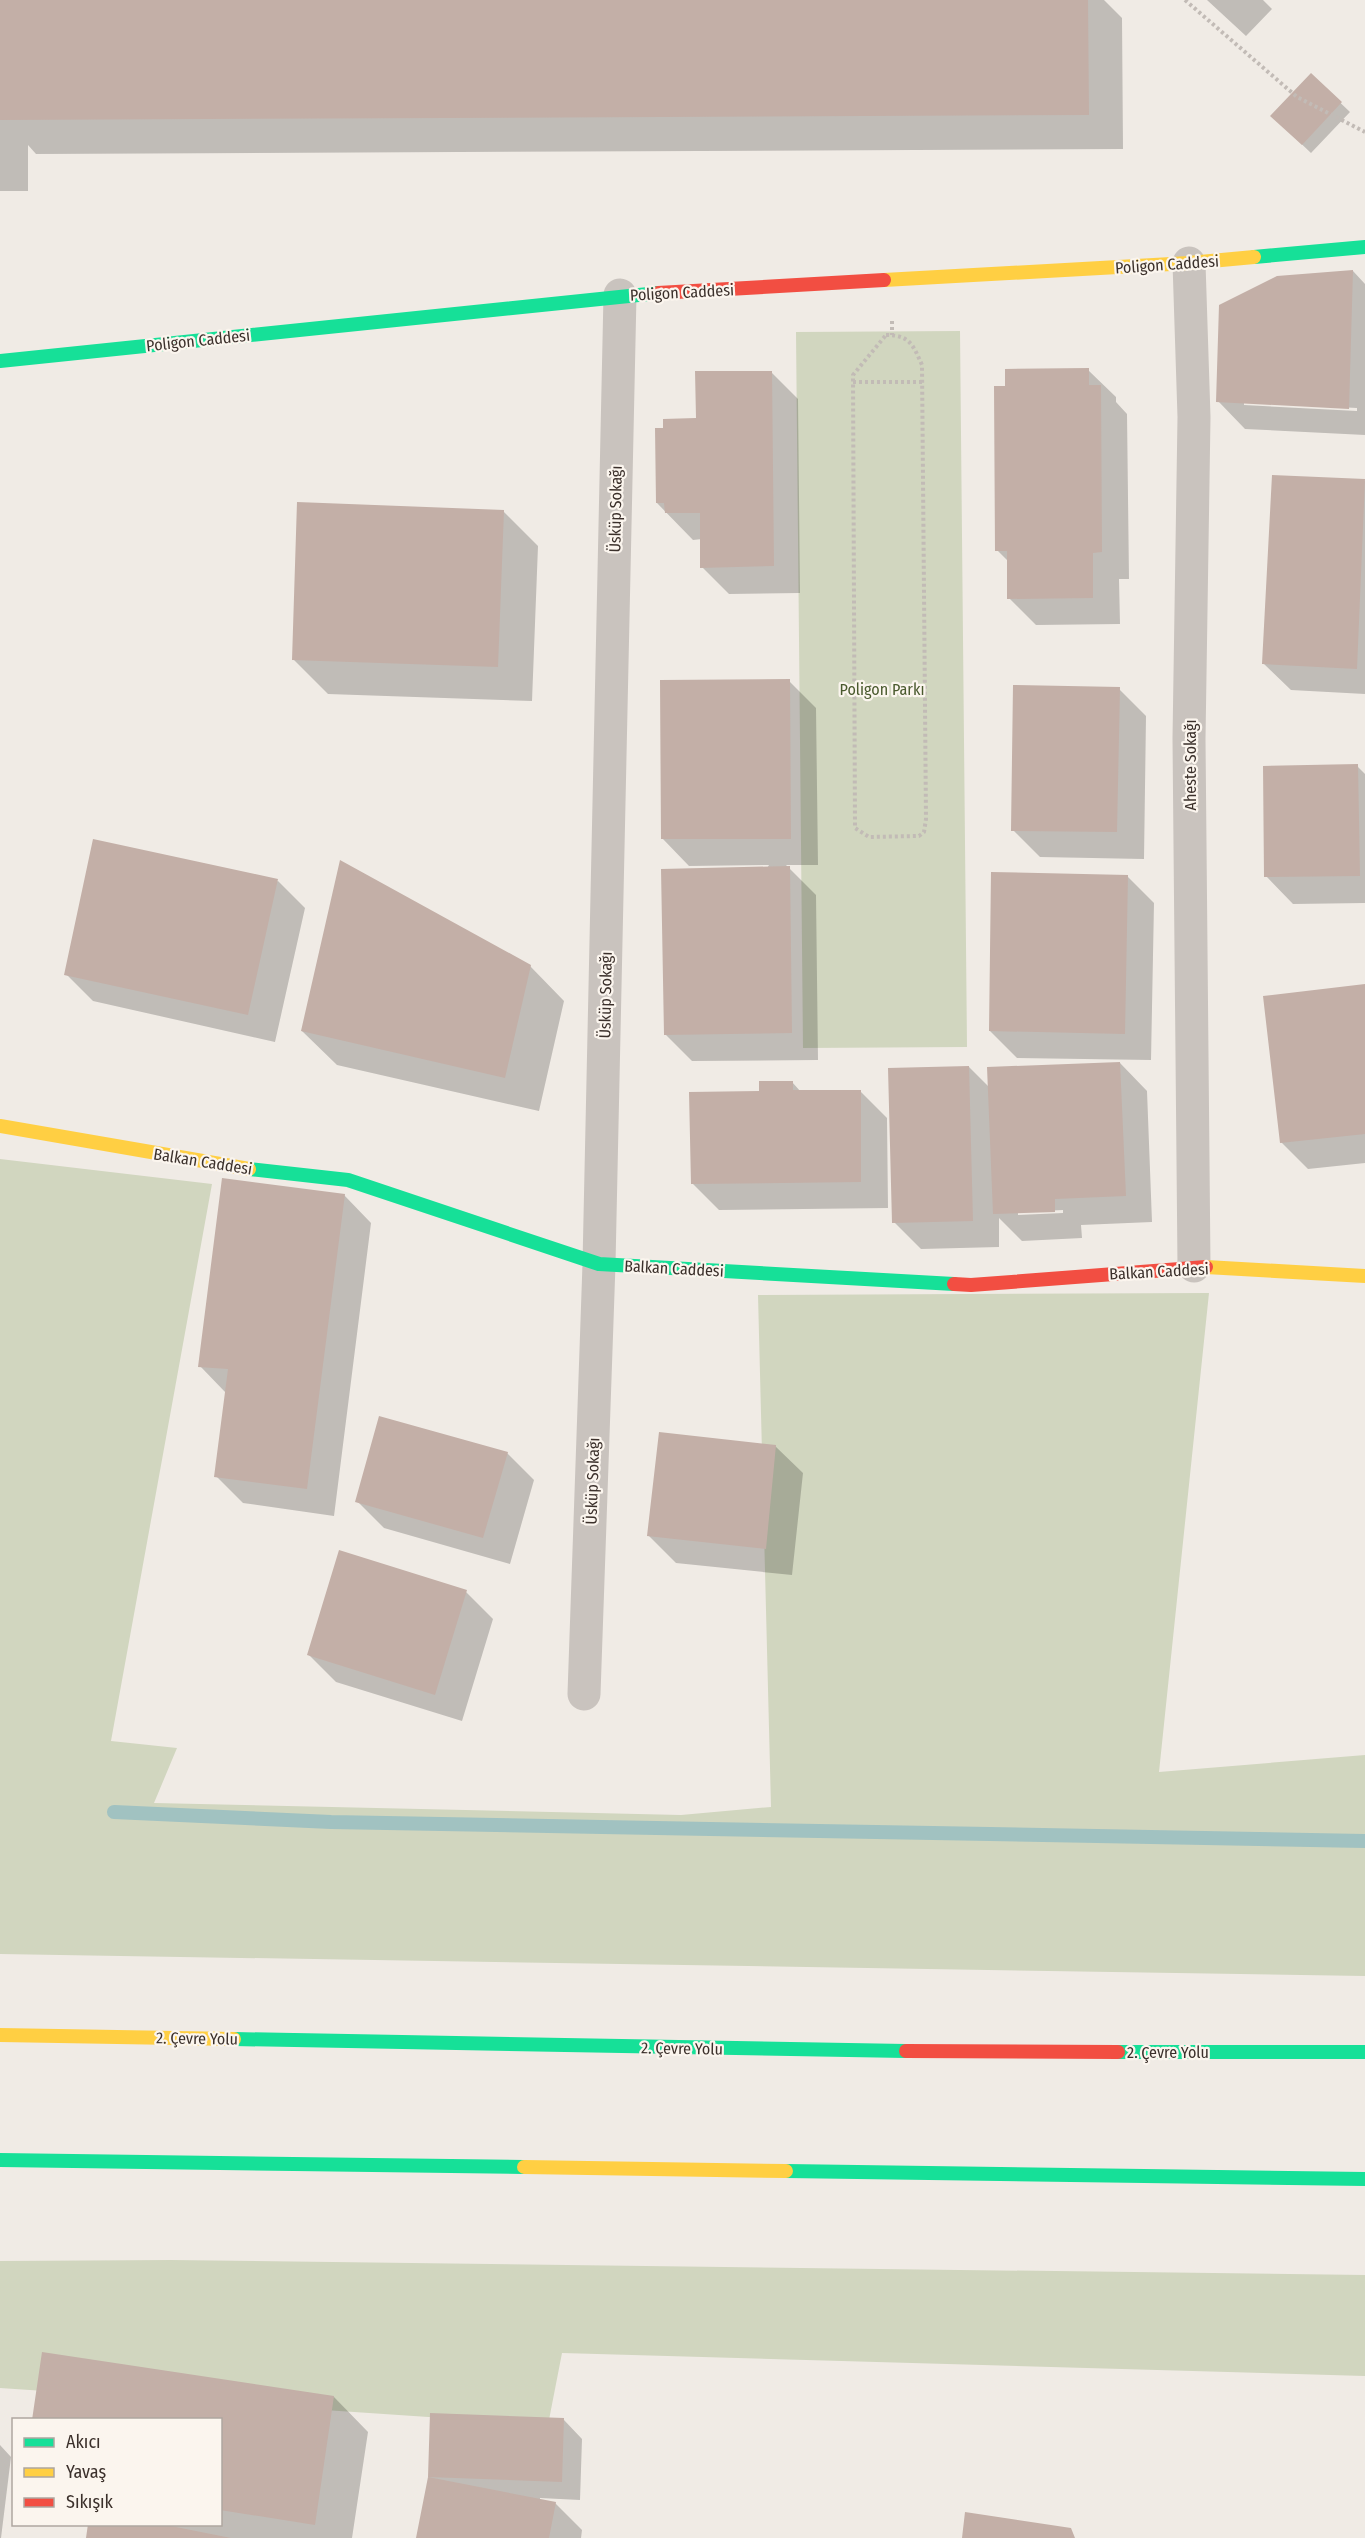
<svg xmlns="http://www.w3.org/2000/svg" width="1365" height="2538" viewBox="0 0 1365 2538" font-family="'Fira Sans Condensed',sans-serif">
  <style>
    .green { fill: #d1d6bf }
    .shadow { fill: #0003; fill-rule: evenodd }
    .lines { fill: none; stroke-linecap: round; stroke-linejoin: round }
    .stream { stroke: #a1c2c1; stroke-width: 14 }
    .building { fill: #c3afa7 }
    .path { stroke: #c2bbb6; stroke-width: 4; stroke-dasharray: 3 3; stroke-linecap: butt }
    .street { stroke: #c9c3be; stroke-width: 33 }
    .fast { stroke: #16e098; stroke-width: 14 }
    .slow { stroke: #ffcf43; stroke-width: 14 }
    .jam { stroke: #f24e42; stroke-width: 14 }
    .labels { text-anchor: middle; stroke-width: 4.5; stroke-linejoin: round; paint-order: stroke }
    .street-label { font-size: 16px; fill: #3b302b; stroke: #fbf5ee }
    .park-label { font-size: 16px; fill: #4a5a2e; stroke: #fbf5ee }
  </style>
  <rect width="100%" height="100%" fill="#f0ebe5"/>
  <path class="green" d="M960,331L967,1047L803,1048L796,332Z
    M0,1159L212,1184L111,1741L177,1748L154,1803L681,1815L771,1807L758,1295L1209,1293L1159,1772L1365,1755V1976L0,1954Z
    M171,2260L1365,2275V2376L562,2353L548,2425L0,2388V2261Z"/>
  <path class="shadow" d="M0,0H1104L1122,18L1123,149L36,154L28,145V191H0Z
    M1207,0H1263L1272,9L1246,36Z
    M1311,75L1350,112L1311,153L1272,116Z
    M1353,271L1365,284V435L1245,429L1218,401ZM1244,402L1357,408V411L1244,405Z
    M1088,370L1116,397V402L1127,414L1129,579H1119L1120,624L1036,625L1009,598V562L997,550Z
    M771,372L798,399L800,593L729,594L702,567V539L693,540L657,503L665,429L698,420Z
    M1273,476L1365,481V694L1291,690L1263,663Z
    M503,511L538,546L532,701L328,694L293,659Z
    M789,681L816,708L818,865H786L816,895L818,1060L692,1061L665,1034L769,865L689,866L662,838Z
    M1119,689L1146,716L1144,859L1040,857L1013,830Z
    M1357,766L1365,774V903L1293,904L1266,876Z
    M1127,876L1154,903L1151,1060L1017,1058L990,1031Z
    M278,881L305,908L275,1042L93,1001L66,974Z
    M530,966L564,1001L539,1111L337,1065L302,1031Z
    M1365,986V1163L1308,1169L1281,1142Z
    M1120,1063L1147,1091L1152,1222L1081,1225L1082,1238L1022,1241L999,1218V1247L921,1249L894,1222L969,1067L990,1088ZM1063,1210V1213L1018,1215V1212Z
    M792,1082L801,1092L860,1091L887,1118L888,1208L719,1210L692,1183L760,1092Z
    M344,1195L371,1223L334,1516L243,1503L216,1476L226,1393L200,1366Z
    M775,1446L803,1473L792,1575L676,1563L649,1536Z
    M507,1453L534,1480L510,1564L384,1528L357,1501Z
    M466,1592L493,1619L462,1721L336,1682L308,1654Z
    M334,2397L368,2432L352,2538H87L90,2524H220V2420Z
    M432,2415L564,2420L582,2439L580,2500L540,2498V2500L555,2503L582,2530L581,2538H417L429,2477Z
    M0,2445L11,2457L1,2538H0Z"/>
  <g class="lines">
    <path class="stream" d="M114,1812L331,1822L1365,1841"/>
  </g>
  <path class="building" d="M0,0H1088L1089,115L0,120Z
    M1311,73L1342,102L1302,145L1270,116Z
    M1353,270L1349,409L1216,402L1219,305L1277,276Z
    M1089,368V385H1101L1102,552L1093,553V598L1007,599V551H995L994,386H1005V369Z
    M695,371H772L774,566L700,568V513H665L664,503H656L655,428H663V419L696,418Z
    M1272,475L1365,479L1357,669L1262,664Z
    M297,502L504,510L498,667L292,660Z
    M790,679L791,839H661L660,680Z
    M1013,685L1120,687L1117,832L1011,831Z
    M1358,764L1360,876L1264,877L1263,766Z
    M93,839L278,879L248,1015L64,975Z
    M340,860L531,965L505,1078L301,1031Z
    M790,866L792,1033L664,1035L661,869Z
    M991,872L1128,875L1125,1034L989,1031Z
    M1365,984V1134L1280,1143L1263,996Z
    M1120,1062L1126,1196L1055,1199V1212L993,1214L987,1067Z
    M969,1066L973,1221L892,1223L888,1068Z
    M759,1081H793V1090H861V1182L691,1184L689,1092L759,1091Z
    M222,1178L345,1194L307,1489L214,1477L228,1369L198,1367Z
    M379,1416L508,1452L483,1538L355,1502Z
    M659,1432L776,1445L766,1549L647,1536Z
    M339,1550L467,1590L435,1695L307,1655Z
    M42,2352L334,2396L315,2525L220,2510V2420H32Z
    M430,2413L564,2418L562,2482L428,2477Z
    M428,2477L556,2502L549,2538H416Z
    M965,2512L1071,2528L1075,2538H962Z
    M88,2524H161L231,2538H86Z"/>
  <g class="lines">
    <path class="path" d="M1185,0L1297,97L1365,132
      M892,321V335
      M886,335C910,335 913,345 922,365L926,819L924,832L919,836L869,837L855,828L853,375Z
      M853,382H922"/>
    <path class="street" d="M1189,263L1194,417L1189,739L1194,1266
      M584,1694L599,1264L620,295"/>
    <path class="fast" d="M1254,257L1365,247
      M0,361L658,293
      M249,1169L348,1180L599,1264L954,1284
      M234,2039L906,2051
      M1118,2052H1365
      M0,2160L524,2167
      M786,2171L1365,2179"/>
    <path class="slow" d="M884,280L1189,263L1254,257
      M0,1126L249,1169
      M1206,1267L1365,1276
      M0,2035L234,2039
      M524,2167L786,2171"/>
    <path class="jam" d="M658,293L884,280
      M954,1284L971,1285L1206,1267
      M906,2051L1118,2052"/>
  </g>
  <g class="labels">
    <g class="street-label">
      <text transform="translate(1167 264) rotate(-4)" y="6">Poligon Caddesi</text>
      <text transform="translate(682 292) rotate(-3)" y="6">Poligon Caddesi</text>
      <text transform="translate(198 340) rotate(-6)" y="6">Poligon Caddesi</text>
      <text transform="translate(615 509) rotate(-89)" y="6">Üsküp Sokağı</text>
      <text transform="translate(1190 765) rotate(-90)" y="6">Aheste Sokağı</text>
      <text transform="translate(605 995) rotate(-89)" y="6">Üsküp Sokağı</text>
      <text transform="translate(203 1161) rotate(9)" y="6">Balkan Caddesi</text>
      <text transform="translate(674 1268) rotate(3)" y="6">Balkan Caddesi</text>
      <text transform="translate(1159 1271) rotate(-3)" y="6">Balkan Caddesi</text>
      <text transform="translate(592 1481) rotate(-88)" y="6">Üsküp Sokağı</text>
      <text transform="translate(197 2038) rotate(1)" y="6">2. Çevre Yolu</text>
      <text transform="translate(682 2048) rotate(1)" y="6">2. Çevre Yolu</text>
      <text x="1168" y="2058">2. Çevre Yolu</text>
    </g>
    <g class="park-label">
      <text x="882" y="695">Poligon Parkı</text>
    </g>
  </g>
  <rect x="12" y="2418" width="210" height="108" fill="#fbf5ee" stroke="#aea6a0" stroke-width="1.5"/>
  <rect x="24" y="2438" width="30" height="9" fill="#16e098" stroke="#aea6a0" stroke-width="1.5"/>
  <text x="66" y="2448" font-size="18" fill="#3b302b">Akıcı</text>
  <rect x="24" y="2468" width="30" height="9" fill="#ffcf43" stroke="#aea6a0" stroke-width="1.5"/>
  <text x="66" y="2478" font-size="18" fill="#3b302b">Yavaş</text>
  <rect x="24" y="2498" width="30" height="9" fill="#f24e42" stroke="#aea6a0" stroke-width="1.5"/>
  <text x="66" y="2508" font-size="18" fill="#3b302b">Sıkışık</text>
</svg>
